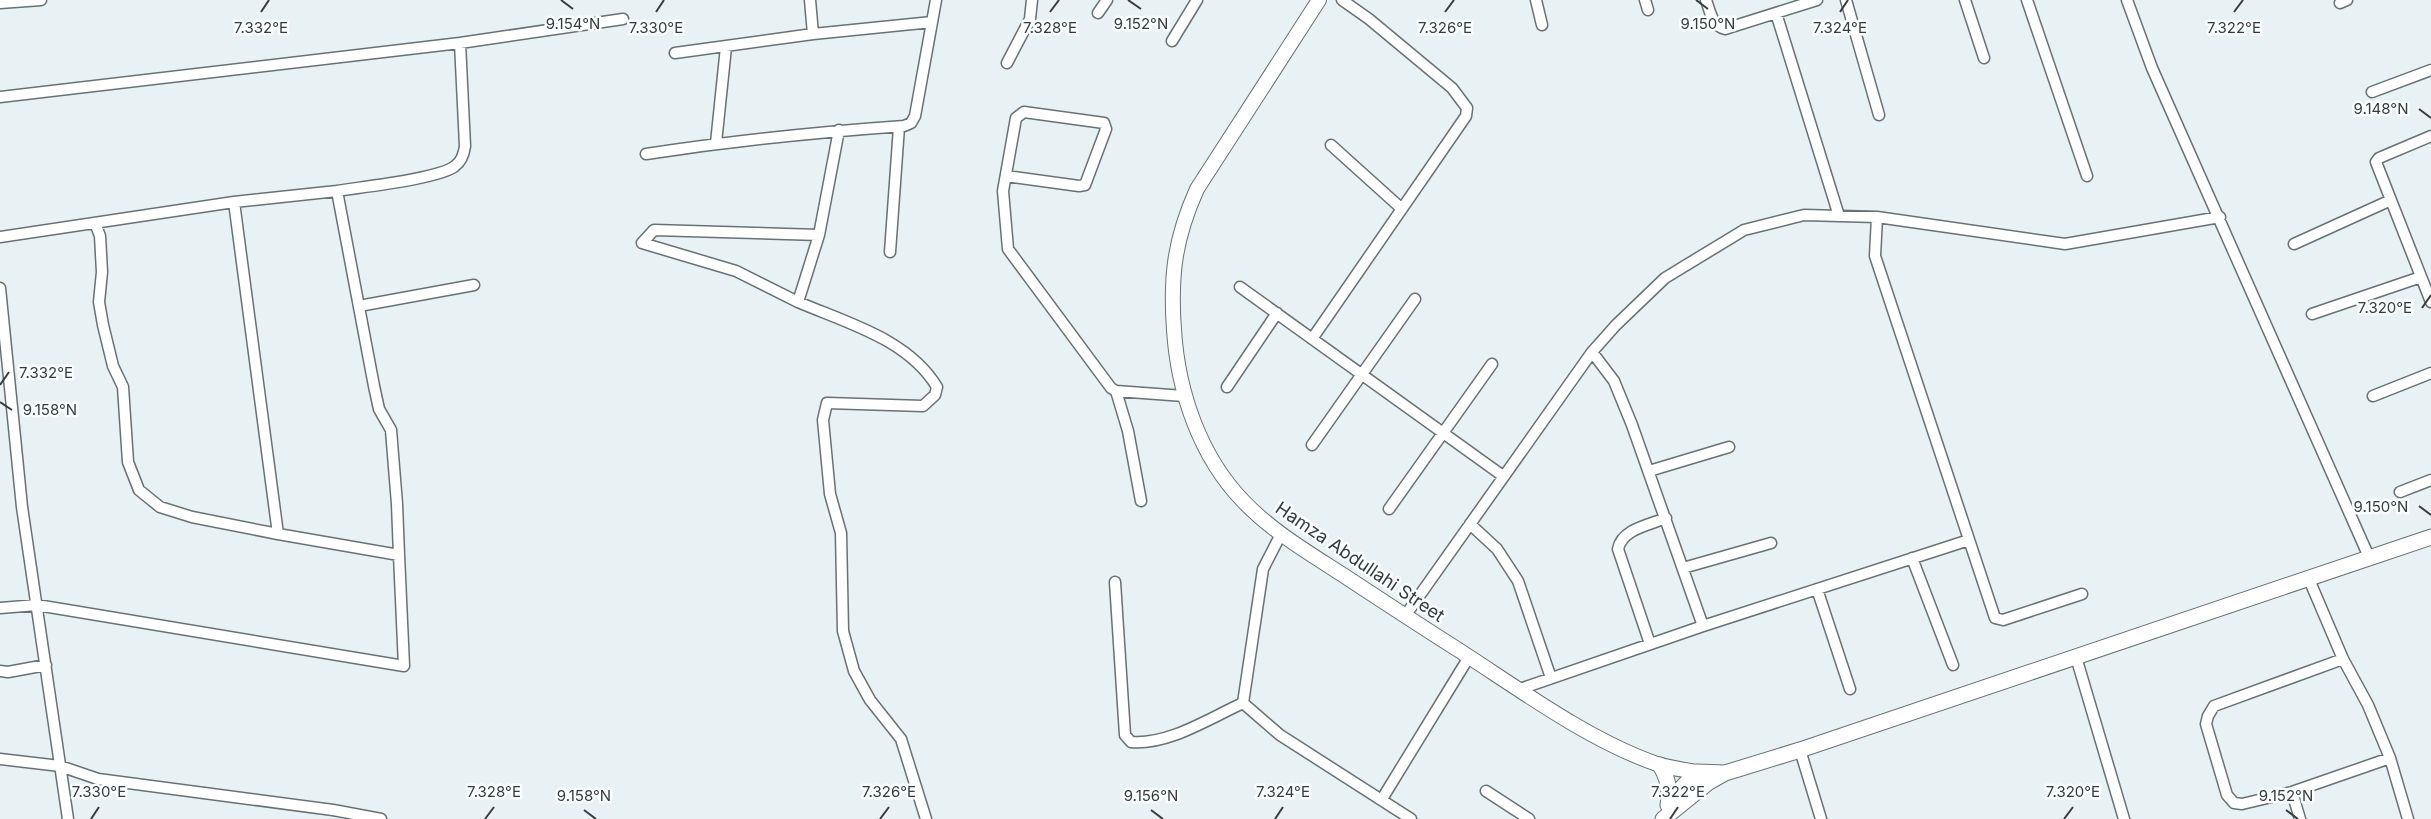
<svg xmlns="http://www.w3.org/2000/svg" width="2431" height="819" viewBox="0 0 2431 819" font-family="Inter,sans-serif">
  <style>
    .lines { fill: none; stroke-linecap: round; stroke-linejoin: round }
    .minor-casing { stroke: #687173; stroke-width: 13 }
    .tertiary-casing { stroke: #687173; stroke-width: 16 }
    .secondary-casing { stroke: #687173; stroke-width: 17 }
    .minor { stroke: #fff; stroke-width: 10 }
    .tertiary { stroke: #fff; stroke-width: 14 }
    .secondary { stroke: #fff; stroke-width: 15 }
    .ticks { fill: none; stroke: #373b3c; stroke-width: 2 }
    .labels { text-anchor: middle; stroke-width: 5; stroke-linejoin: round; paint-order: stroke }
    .street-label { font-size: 18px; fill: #373b3c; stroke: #fafeff }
    .ticks-label { font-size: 15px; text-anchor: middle; fill: #373b3c; stroke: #fafeff; stroke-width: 5; stroke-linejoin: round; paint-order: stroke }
  </style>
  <rect width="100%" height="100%" fill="#e8f2f4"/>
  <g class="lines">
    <g class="minor-casing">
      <path id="minor" d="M810,0L813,34
        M1536,0L1542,25
        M1645,0L1648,10
        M1706,0C1710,11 1712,26 1725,29L1817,0
        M1846,0L1879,115
        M1965,0L1984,58
        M2027,0L2087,176
        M2127,0L2152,68L2369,557
        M0,3L41,0
        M2340,3L2347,0
        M1098,13L1107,0
        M1776,13L1839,216
        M1172,41L1197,0
        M675,53L813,34L932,22
        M1007,63L1030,19L1032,0
        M2372,92L2431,70
        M0,97L460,43L623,19
        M2431,136L2379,158L2376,162L2431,302
        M716,143L726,47
        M1331,145L1402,209
        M646,154C732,141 818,132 904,126L911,123L915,116L936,0
        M1006,176L1079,186L1085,185L1106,129L1104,123L1024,112L1016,118L1003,191L1008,249L1111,388L1116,391L1128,431L1141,501
        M337,191C361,187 439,179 455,166C462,161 464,154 465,146L460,43
        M1877,217L1875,256L1995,618L2003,620L2082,594
        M95,223L100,236L102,272L99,302L103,325L113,366L123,387L128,462L139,490L160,507L192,517L278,534
        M819,235L654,230L642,243L736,271L798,302L819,235L839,130
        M0,237L234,202L278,534L399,555L397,504L391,430L379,409L374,386L337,191L234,202
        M2294,244L2391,200
        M890,252L899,127
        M1240,287L1503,476
        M0,288L22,507L68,819
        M798,302C847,323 908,339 937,387L935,395L923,406L827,403L823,420L830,494L841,533L843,631L854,671L870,700L901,739L926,819
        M359,306L474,285
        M2312,314L2421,277
        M1312,339L1466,116L1467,108L1452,88L1369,19L1342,0
        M1592,352L1614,381L1632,425L1703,626
        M1227,387L1277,313
        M1116,391L1184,396
        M2373,396L2431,373
        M1312,445L1415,299
        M1649,471L1729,447
        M2400,492L2431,480
        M1389,509L1492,364
        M1470,524L1497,549L1518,581L1551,678
        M1912,558L1953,665
        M1683,568L1771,543
        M2308,577L2343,659L2368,705L2390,758L2408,819
        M1115,582L1125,735L1131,742C1169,745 1210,718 1243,703
        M1817,589L1850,689
        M0,608L37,605L404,666L399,555
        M1405,616L1592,352L1616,325L1665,278L1744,230L1804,215L1877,217L2065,244L2220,217
        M1650,644L1618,549C1622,529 1649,525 1666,518
        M2076,657L2124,819
        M2343,659L2214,706L2208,716L2206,724L2227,795L2234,803L2242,804L2292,792L2390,758
        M0,671L8,672L46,665
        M1520,689L1703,626L1969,540
        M1243,703L1280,735L1411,819
        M1243,703L1263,569L1281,534
        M1800,750L1821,819
        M0,759L60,766L98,779L333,810L381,819
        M1486,791L1529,819
        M2292,792L2300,819
        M1382,799L1469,657"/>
    </g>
    <g class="tertiary-casing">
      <path id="tertiary" d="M1319,0L1197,189C1175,238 1170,275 1174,330C1178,392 1200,457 1244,502C1273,532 1309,553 1343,575C1381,600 1419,625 1457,649C1519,689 1588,740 1657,764C1670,768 1684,770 1697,772"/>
    </g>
    <g class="secondary-casing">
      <path id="secondary" d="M1660,765C1668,778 1671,790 1668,805
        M1669,801L1697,772L1725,773
        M1663,819L1709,782L1725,773L1800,750L2431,537"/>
    </g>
    <use href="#minor" class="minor"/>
    <use href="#tertiary" class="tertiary"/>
    <use href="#secondary" class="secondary"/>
  </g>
  <path class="ticks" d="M561,0L573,9M1128,0L1141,9M1696,0L1708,9M261,12L269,0M656,12L664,0M1050,12L1059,0M1445,12L1454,0M1840,12L1848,0M2234,12L2243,0M2419,109L2431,118M2422,308L2431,295M0,385L9,372M0,402L12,410M2419,506L2431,515M584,810L596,819M1151,810L1163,819M2286,810L2298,819M91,819L99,807M485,819L494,807M880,819L889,807M1275,819L1283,807M1670,819L1678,807M2064,819L2073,807"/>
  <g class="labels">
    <g class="street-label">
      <text transform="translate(1360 562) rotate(34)" y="6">Hamza Abdullahi Street</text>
    </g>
  </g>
  <g class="ticks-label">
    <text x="573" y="29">9.154°N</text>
    <text x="1141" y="29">9.152°N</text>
    <text x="1708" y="29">9.150°N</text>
    <text x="261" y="33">7.332°E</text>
    <text x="656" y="33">7.330°E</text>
    <text x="1050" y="33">7.328°E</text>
    <text x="1445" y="33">7.326°E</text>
    <text x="1840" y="33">7.324°E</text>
    <text x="2234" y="33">7.322°E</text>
    <text x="2381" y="114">9.148°N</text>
    <text x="2385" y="313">7.320°E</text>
    <text x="46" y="378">7.332°E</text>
    <text x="50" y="415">9.158°N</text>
    <text x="2381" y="512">9.150°N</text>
    <text x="99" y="797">7.330°E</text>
    <text x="494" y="797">7.328°E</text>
    <text x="889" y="797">7.326°E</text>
    <text x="1283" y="797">7.324°E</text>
    <text x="1678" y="797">7.322°E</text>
    <text x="2073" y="797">7.320°E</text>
    <text x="584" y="801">9.158°N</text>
    <text x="1151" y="801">9.156°N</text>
    <text x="2286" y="801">9.152°N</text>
  </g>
</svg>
